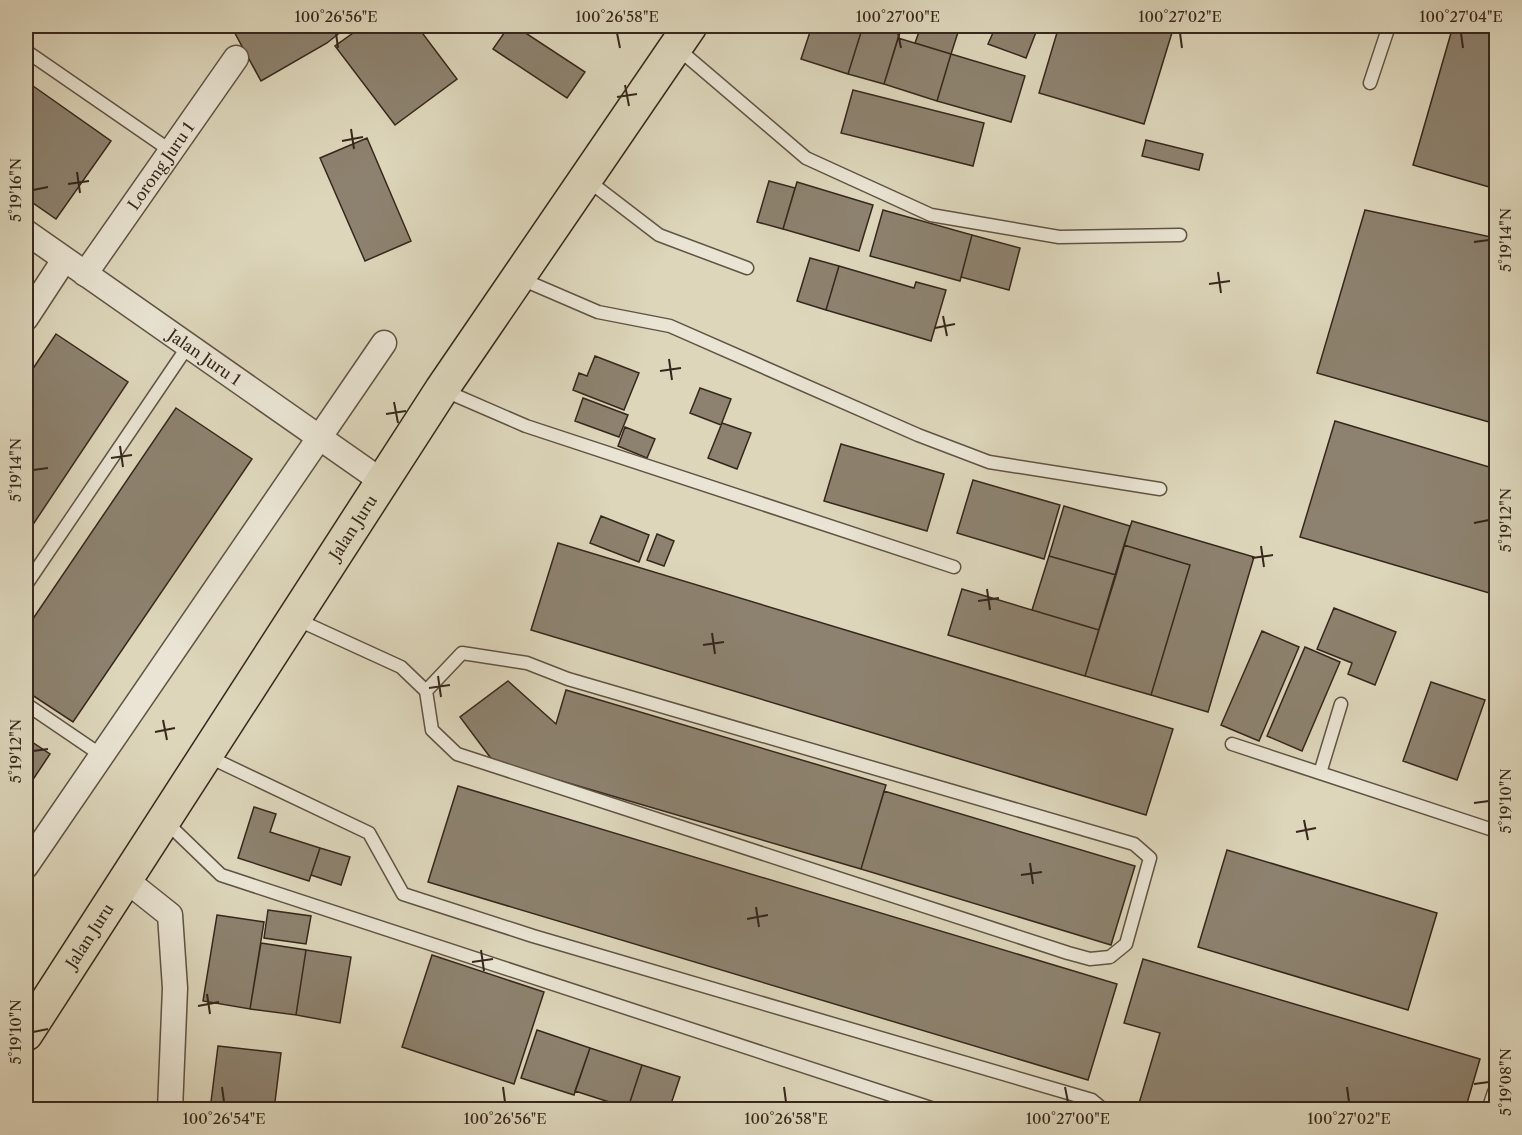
<svg xmlns="http://www.w3.org/2000/svg" width="1522" height="1135" viewBox="0 0 1522 1135" font-family="'Libre Caslon Text',serif">
  <style>
    .building { fill: #8d826f; stroke: #36271c; stroke-width: 1.5 }
    .lines { fill: none; stroke-linecap: round; stroke-linejoin: round }
    .lane-casing { stroke: #605344; stroke-width: 15 }
    .street-casing { stroke: #605344; stroke-width: 27 }
    .primary-casing { stroke: #36271c; stroke-width: 36 }
    .lane { stroke: #e9e4d3; stroke-width: 12 }
    .street { stroke: #e9e4d3; stroke-width: 24 }
    .primary { stroke: #ddd6bb; stroke-width: 33 }
    .ticks { fill: none; stroke: #36271c; stroke-width: 2 }
    .labels { text-anchor: middle; stroke-width: 6; stroke-linejoin: round; paint-order: stroke }
    .street-label { font-size: 16px; fill: #36271c; stroke: #e9e4d3 }
    .neatline { fill: none; stroke: #36271c; stroke-width: 2 }
    .ticks-label { font-size: 15px; text-anchor: middle; fill: #36271c }
  </style>
  <rect width="100%" height="100%" fill="#ddd6bb"/>
  <filter id="stains"><feTurbulence type="fractalNoise" baseFrequency=".00333" numOctaves="4"/><feColorMatrix values="0 0 0 0 .2 0 0 0 0 .09 0 0 0 0 .02 0 0 0 .5 -.17"/></filter>
  <radialGradient id="worn" r=".72"><stop offset=".6" stop-color="#630" stop-opacity="0"/><stop offset="1" stop-color="#630" stop-opacity=".3"/></radialGradient>
  <path class="building" d="M231,26H348L327,43L261,81Z
    M363,26H417L457,79L395,125L335,46Z
    M509,26H515L585,72L567,98L493,49Z
    M812,26H863L848,74L801,59Z
    M863,26H902L884,84L848,74Z
    M921,26H960L951,54L915,43Z
    M996,26L1038,27L1026,58L988,44Z
    M1059,26H1174L1144,124L1039,93Z
    M1453,26H1496V189L1413,165Z
    M898,38L951,54L937,101L884,84Z
    M951,54L1025,76L1011,122L937,101Z
    M26,81L111,141L56,219L26,198Z
    M853,90L984,123L973,166L841,133Z
    M367,138L411,241L365,261L320,158Z
    M1146,140L1203,154L1199,170L1142,156Z
    M769,181L795,188L783,229L757,222Z
    M797,182L873,205L859,251L783,229Z
    M883,210L972,235L960,281L870,256Z
    M1365,210L1496,238V424L1317,373Z
    M972,235L1020,248L1009,290L961,277Z
    M810,258L839,266L826,310L797,301Z
    M839,266L914,288L916,282L946,290L931,341L826,310Z
    M56,334L128,382L26,535V379Z
    M595,356L639,373L624,410L573,390L579,373L587,376Z
    M700,388L731,399L721,425L690,413Z
    M583,398L628,415L619,437L575,421Z
    M176,408L252,459L73,722L26,691V629Z
    M1335,421L1496,469V595L1300,537Z
    M722,423L751,433L737,469L708,458Z
    M625,427L655,439L647,458L618,446Z
    M841,444L944,474L927,531L824,501Z
    M973,480L1060,505L1044,559L957,533Z
    M1064,506L1130,526L1116,575L1049,556Z
    M601,516L649,535L639,562L590,543Z
    M1132,521L1254,557L1208,712L1151,695L1190,565L1124,545Z
    M657,534L674,541L664,566L647,560Z
    M558,543L1173,729L1146,815L531,630Z
    M1124,545L1190,565L1151,695L1085,676Z
    M1049,556L1116,575L1099,630L1032,610Z
    M962,589L1099,630L1085,676L948,635Z
    M1334,608L1396,632L1375,685L1348,674L1352,663L1317,649Z
    M1262,631L1299,647L1259,741L1221,725Z
    M1305,647L1340,662L1302,751L1267,736Z
    M508,681L556,724L566,690L886,785L861,869L493,761L460,717Z
    M1431,682L1485,700L1457,780L1403,761Z
    M26,738L50,754L26,790Z
    M458,786L1117,984L1088,1080L428,882Z
    M884,791L1135,866L1111,945L861,869Z
    M254,807L276,814L270,832L320,848L309,881L238,858Z
    M320,848L350,857L341,885L311,875Z
    M1227,850L1437,913L1408,1010L1198,947Z
    M268,910L311,916L306,944L264,938Z
    M217,915L264,922L250,1009L203,1001Z
    M261,943L306,950L296,1015L250,1009Z
    M306,950L351,957L340,1023L296,1015Z
    M432,955L544,992L514,1084L402,1047Z
    M1143,959L1480,1059L1465,1110H1137L1160,1033L1124,1023Z
    M537,1030L590,1048L574,1095L521,1078Z
    M218,1046L281,1053L274,1110H210Z
    M590,1048L642,1065L628,1108L575,1091Z
    M642,1065L680,1077L669,1110L628,1108Z"/>
  <g class="lines">
    <g class="lane-casing">
      <path id="lane" d="M676,47L806,158L931,215L1059,237L1180,235
        M26,51L171,151
        M1370,83L1389,26
        M586,179L659,235L747,268
        M519,278L598,312L670,326L918,435L989,462L1160,489
        M443,390L526,426L954,567
        M26,585L188,346
        M296,619L401,667L426,691L432,730L457,754L1068,953L1090,959L1110,957L1126,944L1150,858L1134,844L568,679L527,663L462,653L426,691
        M26,704L101,755
        M1232,744L1496,831
        M207,756L369,833L403,894L533,936L1092,1100L1104,1110
        M1320,773L1341,704
        M165,821L221,875L937,1110
        M1488,1110L1494,1092"/>
    </g>
    <g class="street-casing">
      <g id="street">
        <path id="s1" d="M26,232L383,482"/>
        <path id="s2" d="M85,274L236,58"/>
        <path d="M26,318L64,260"/>
        <path d="M26,866L384,343"/>
        <path d="M126,880L170,915L175,988L170,1110"/>
      </g>
    </g>
    <g class="primary-casing">
      <g id="primary">
        <path id="s3" d="M26,1034L442,389L690,26"/>
      </g>
    </g>
    <use href="#lane" class="lane"/>
    <use href="#street" class="street"/>
    <use href="#primary" class="primary"/>
  </g>
  <path class="ticks" d="M336,33L338,48M617,33L620,48M898,33L901,48M1180,33L1182,48M1461,33L1463,48M625,85L629,106M617,97L637,94M351,129L354,149M342,141L363,137M77,172L80,193M68,184L89,181M33,190L48,187M1474,242L1489,240M1218,272L1221,293M1209,284L1230,281M943,316L947,336M935,328L955,324M669,359L672,380M660,371L681,368M394,402L398,423M386,414L406,411M120,446L123,467M111,458L132,455M33,470L48,468M1474,523L1489,520M1261,546L1264,567M1252,558L1273,555M987,589L990,610M978,601L999,598M712,633L715,654M703,645L724,642M438,676L441,697M429,688L450,685M163,720L167,740M155,732L175,728M33,751L48,749M1474,803L1489,801M1304,820L1308,840M1296,832L1316,828M1030,863L1033,884M1021,875L1042,872M756,907L759,927M747,919L768,915M481,950L484,971M472,962L493,959M207,994L210,1014M198,1006L219,1002M33,1032L48,1029M1474,1084L1489,1082M222,1087L224,1102M503,1087L505,1102M784,1087L786,1102M1065,1087L1068,1102M1347,1087L1349,1102"/>
  <g class="labels">
    <g class="street-label">
      <text dy="6" stroke="none"><textPath href="#s2" startOffset="132">Lorong Juru 1</textPath></text>
      <text dy="6" stroke="none"><textPath href="#s1" startOffset="218">Jalan Juru 1</textPath></text>
      <text dy="6" stroke="none"><textPath href="#s3" startOffset="603">Jalan Juru</textPath></text>
      <text dy="6" stroke="none"><textPath href="#s3" startOffset="117">Jalan Juru</textPath></text>
    </g>
  </g>
  <rect width="1522" height="1135" fill="none" stroke="#ddd6bb" stroke-width="66"/>
  <rect x="33" y="33" width="1456" height="1069" class="neatline"/>
  <g class="ticks-label">
    <text x="336" y="22">100°26'56"E</text>
    <text x="617" y="22">100°26'58"E</text>
    <text x="898" y="22">100°27'00"E</text>
    <text x="1180" y="22">100°27'02"E</text>
    <text x="1461" y="22">100°27'04"E</text>
    <text transform="translate(16 190) rotate(-90)" y="5">5°19'16"N</text>
    <text transform="translate(1506 240) rotate(-90)" y="5">5°19'14"N</text>
    <text transform="translate(16 470) rotate(-90)" y="5">5°19'14"N</text>
    <text transform="translate(1506 520) rotate(-90)" y="5">5°19'12"N</text>
    <text transform="translate(16 751) rotate(-90)" y="5">5°19'12"N</text>
    <text transform="translate(1506 801) rotate(-90)" y="5">5°19'10"N</text>
    <text transform="translate(16 1032) rotate(-90)" y="5">5°19'10"N</text>
    <text transform="translate(1506 1082) rotate(-90)" y="5">5°19'08"N</text>
    <text x="224" y="1124">100°26'54"E</text>
    <text x="505" y="1124">100°26'56"E</text>
    <text x="786" y="1124">100°26'58"E</text>
    <text x="1068" y="1124">100°27'00"E</text>
    <text x="1349" y="1124">100°27'02"E</text>
  </g>
  <rect width="100%" height="100%" filter="url(#stains)"/>
  <rect width="100%" height="100%" fill="url(#worn)"/>
</svg>
